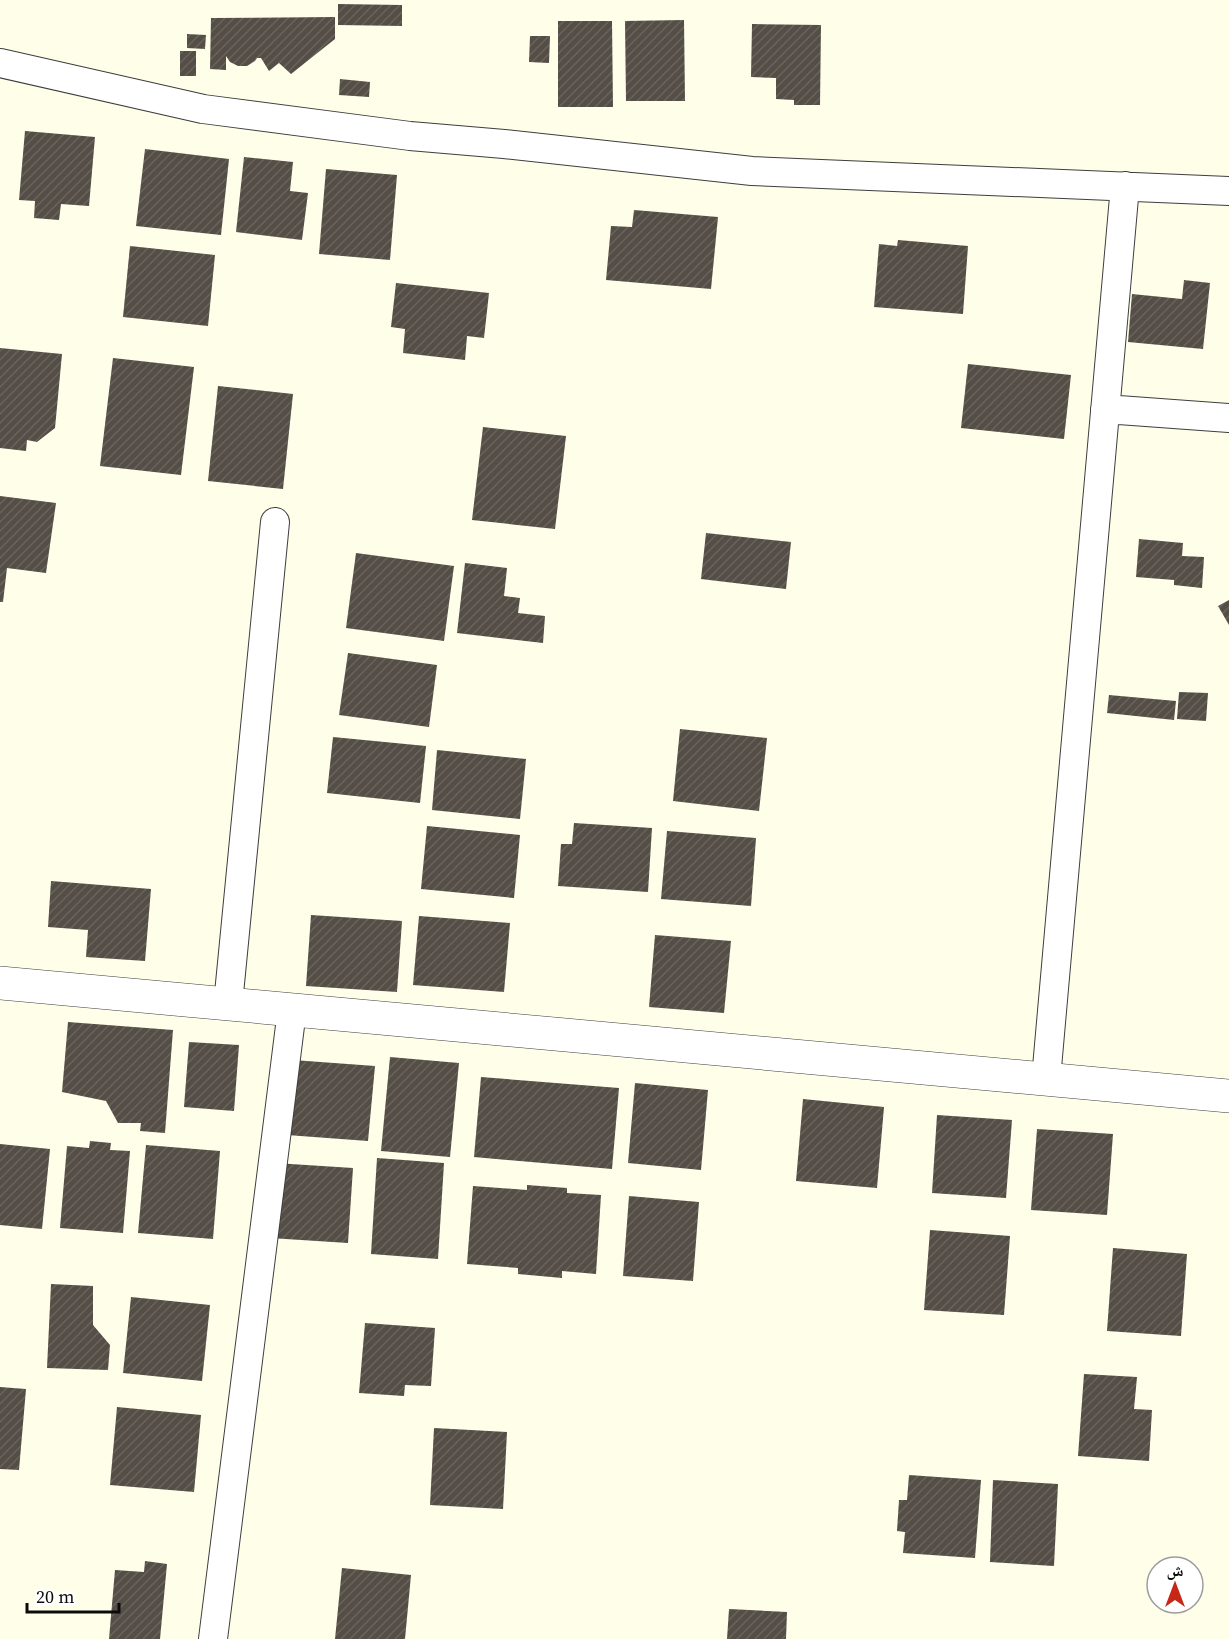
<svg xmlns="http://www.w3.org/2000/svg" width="1229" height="1639" viewBox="0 0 1229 1639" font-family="'Source Serif 4','Noto Naskh Arabic',serif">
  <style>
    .building { fill: url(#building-hatch) }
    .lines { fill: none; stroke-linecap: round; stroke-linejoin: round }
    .minor-casing { stroke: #3e3e3e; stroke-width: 30 }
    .tertiary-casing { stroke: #3e3e3e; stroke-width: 34 }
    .minor { stroke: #fff; stroke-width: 28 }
    .tertiary { stroke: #fff; stroke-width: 33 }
  </style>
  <defs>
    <pattern id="building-hatch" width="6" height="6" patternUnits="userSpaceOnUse" patternTransform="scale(1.5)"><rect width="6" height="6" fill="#544e46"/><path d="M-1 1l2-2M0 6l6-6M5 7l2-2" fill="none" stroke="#68635c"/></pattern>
  </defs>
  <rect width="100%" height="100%" fill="#fffee9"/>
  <path class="building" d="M338,4L402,5V26L338,25Z
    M335,17V39L291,74L279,63L269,71L261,58H257L255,61L247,66H238L230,62L226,56V70L210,69L211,18Z
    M684,20L685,101H626L625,21Z
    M558,21H612L613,107H558Z
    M752,24L821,25L820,105H794V100L776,99V78L751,77Z
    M187,34L206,35L205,49L187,48Z
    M530,36H550L549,63L529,62Z
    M180,51H196V76H180Z
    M340,79L370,82L369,97L339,95Z
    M25,131L95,137L89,206L61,204L59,220L34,218L35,201L19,200Z
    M145,149L229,159L221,235L136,226Z
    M244,157L293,162L290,191L308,193L302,240L236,232Z
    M326,169L397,175L390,260L319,254Z
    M634,210L718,217L711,289L606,280L611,226L632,227Z
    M898,240L968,246L963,314L874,307L879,244L897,246Z
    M130,246L215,255L208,326L123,317Z
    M1184,280L1210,283L1203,349L1128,342L1132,294L1182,299Z
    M396,283L489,293L484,338L467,336L465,360L403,353L405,329L391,327Z
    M0,348L62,354L55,428L37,442L27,440L26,451L0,448Z
    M113,358L194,367L181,475L100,466Z
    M968,364L1071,375L1064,439L961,428Z
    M218,386L293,394L283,489L208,481Z
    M483,427L566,436L555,529L472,520Z
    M0,496L56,503L46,573L7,568L3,602H0Z
    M706,533L791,542L786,589L701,579Z
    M1139,539L1183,543L1182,556L1204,557L1202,588L1174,585V580L1136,577Z
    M356,553L454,566L444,641L346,628Z
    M465,563L507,568L504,596L520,598L518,613L545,616L543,643L457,633Z
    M1229,600V625L1218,606Z
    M348,653L437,665L429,727L339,715Z
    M1179,692L1208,693L1206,721L1177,719Z
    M1109,695L1176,701L1174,720L1107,713Z
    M680,729L767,738L759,811L673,801Z
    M333,737L426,746L420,803L327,793Z
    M437,750L526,759L520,819L432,810Z
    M574,823L652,828L648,892L558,886L561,844H572Z
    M427,826L520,835L514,898L421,889Z
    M667,831L756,838L751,906L661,899Z
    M51,881L151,889L145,961L86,957L88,930L48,927Z
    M311,915L402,921L397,992L306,986Z
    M419,916L510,923L504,992L413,985Z
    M655,935L731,941L724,1013L649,1007Z
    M68,1022L173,1030L165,1133L140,1131L141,1123H118L106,1101L62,1092Z
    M189,1042L239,1045L234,1111L184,1107Z
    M390,1057L459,1063L450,1157L381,1151Z
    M293,1060L375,1066L368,1141L287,1135Z
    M481,1077L619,1088L612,1169L474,1157Z
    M635,1083L708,1090L701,1170L628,1163Z
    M803,1099L884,1107L877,1188L796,1181Z
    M937,1115L1012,1120L1006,1198L932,1193Z
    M1037,1129L1113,1134L1107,1215L1031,1210Z
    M90,1141L111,1143L110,1150L130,1151L123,1233L60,1228L67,1146L89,1148Z
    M0,1144L50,1149L42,1229L0,1225Z
    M146,1145L220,1151L213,1239L138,1233Z
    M377,1158L444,1163L438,1259L371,1254Z
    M275,1163L353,1168L348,1243L270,1238Z
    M527,1185L567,1188V1193L601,1195L596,1274L562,1271V1278L518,1274V1268L467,1264L473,1186L527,1190Z
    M629,1196L699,1202L693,1281L623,1276Z
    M930,1230L1010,1236L1004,1315L924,1310Z
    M1113,1248L1187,1254L1181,1336L1107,1331Z
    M51,1284L93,1286V1325L110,1345L108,1370L47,1368Z
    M131,1297L210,1305L202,1381L123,1373Z
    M365,1323L435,1328L431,1386L405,1385L404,1396L359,1393Z
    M1084,1374L1137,1377L1134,1409L1152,1410L1149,1461L1078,1456Z
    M0,1387L26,1389L19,1470L0,1469Z
    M117,1407L201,1415L194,1492L110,1485Z
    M434,1428L507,1432L503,1509L430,1505Z
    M909,1475L981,1480L975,1558L903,1553L905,1532L897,1531L899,1500H907Z
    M993,1480L1058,1484L1054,1566L990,1562Z
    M145,1561L167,1564L160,1639H109L115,1570L144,1572Z
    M342,1568L411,1575L405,1639H335Z
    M729,1609L787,1612L786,1639H727Z"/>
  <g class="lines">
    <g class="minor-casing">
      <path id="minor" d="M0,63L203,109L410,136L504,144L752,171L1229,191
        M1105,409L1229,418
        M228,1004L275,522
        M1046,1079L1125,186
        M213,1639L292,1010"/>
    </g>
    <g class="tertiary-casing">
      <path id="tertiary" d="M0,983L1229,1096"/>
    </g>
    <use href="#minor" class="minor"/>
    <use href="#tertiary" class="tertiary"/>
  </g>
  <g transform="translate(1175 1585)"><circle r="28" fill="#ffffff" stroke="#9d9d9d" stroke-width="1.5"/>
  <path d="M0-4.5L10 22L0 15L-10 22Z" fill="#c72717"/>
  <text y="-9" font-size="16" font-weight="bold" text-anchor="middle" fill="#0b0b0b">ش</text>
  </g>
  <path d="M27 1603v9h92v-9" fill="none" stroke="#0b0b0b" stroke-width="3"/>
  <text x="36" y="1603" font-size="18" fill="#0b0b0b" stroke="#ffffff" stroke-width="4.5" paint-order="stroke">20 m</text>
</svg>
